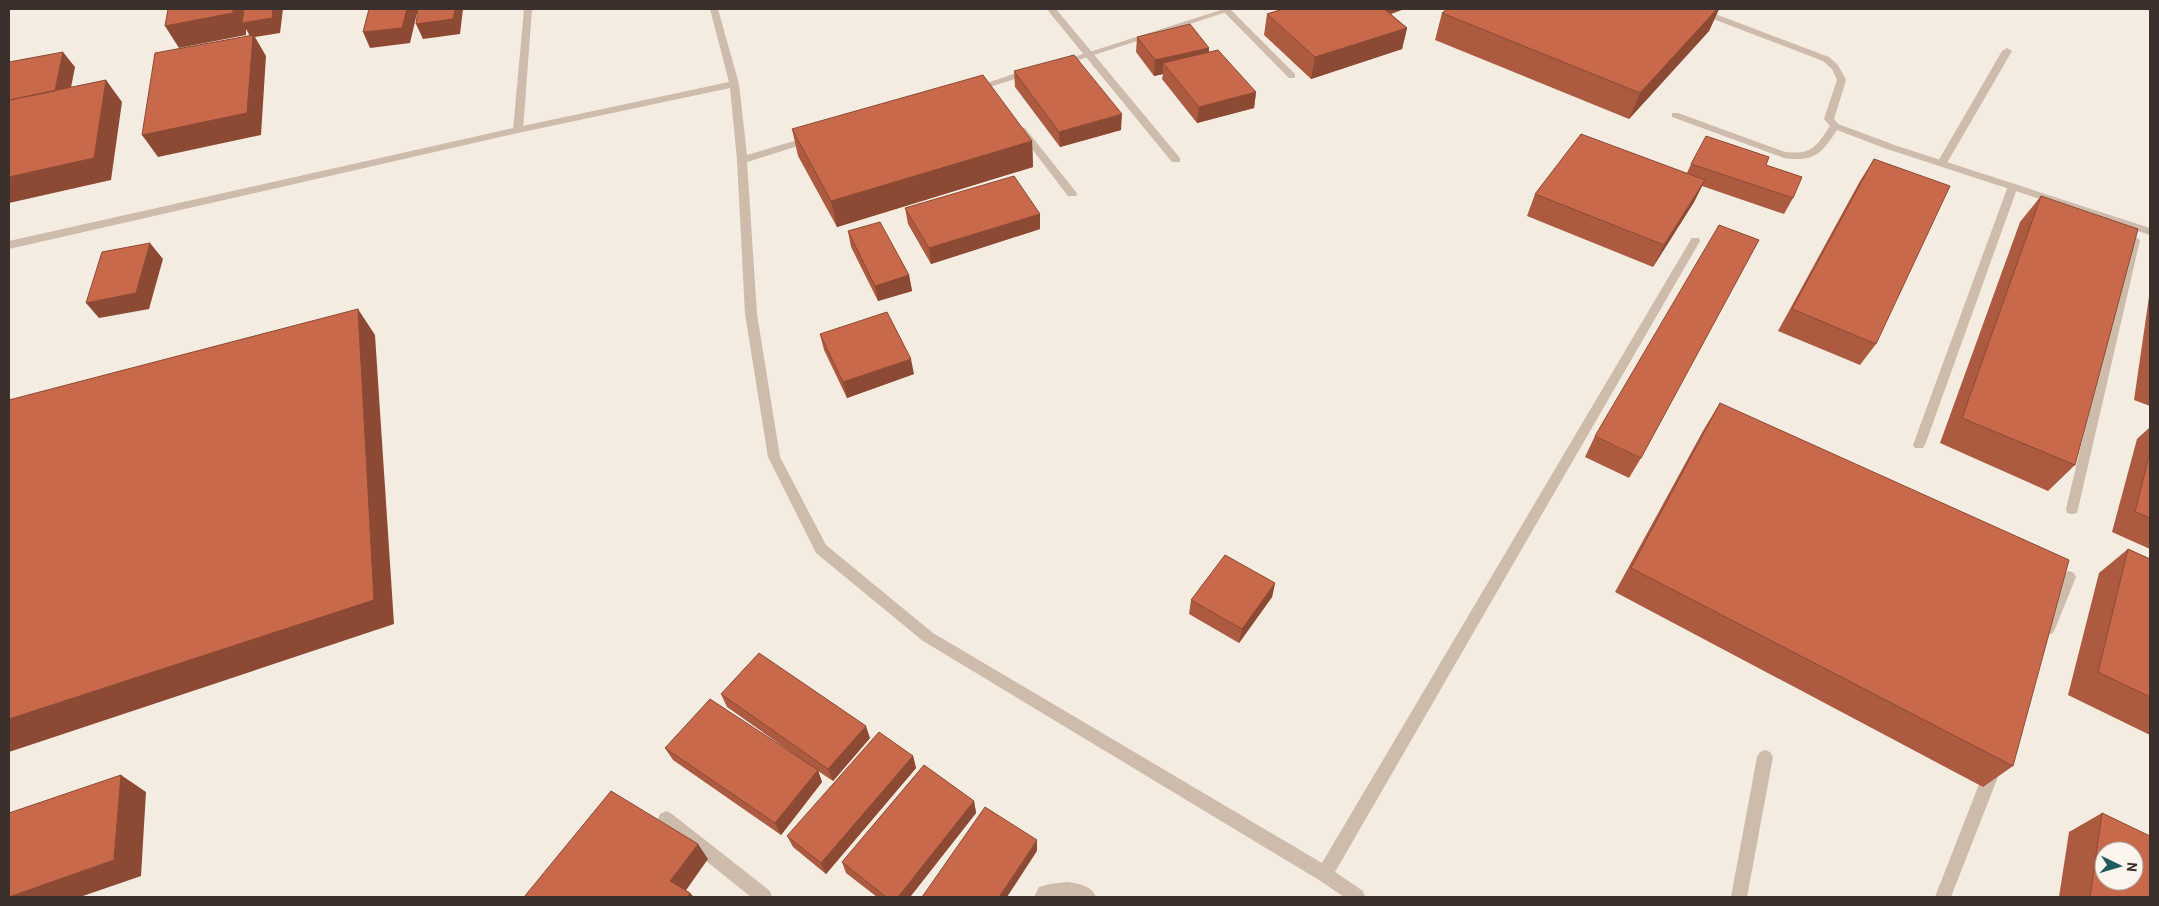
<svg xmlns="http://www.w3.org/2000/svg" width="2159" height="906" viewBox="0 0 2159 906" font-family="Barlow,sans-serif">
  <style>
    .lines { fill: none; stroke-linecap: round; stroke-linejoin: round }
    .service { fill: #cdbbac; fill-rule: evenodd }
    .minor { fill: #cdbbac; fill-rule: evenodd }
    .wall { fill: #ac5a40 }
    .shaded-wall { fill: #8c4a34 }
    .building { fill: #c8694b; stroke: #8c4a34; fill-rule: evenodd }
  </style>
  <rect width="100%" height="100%" fill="#f4ebe1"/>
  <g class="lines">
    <path class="service" d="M524,9H532L523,130L518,133L513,130Z
      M1048,9H1056L1180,158V162H1172L1049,12Z
      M1221,9H1230L1295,74V78H1289Z
      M1691,9H1702L1829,57L1838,65L1846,80L1834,119L1838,124L1892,144V148H1884L1837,130C1821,154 1815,162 1784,158L1672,117V113H1678L1785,152C1812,155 1816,147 1830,126L1824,119L1837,80L1832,69L1823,61L1692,11Z
      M2007,48L2012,51L1947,163L1942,166L1938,165L1937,163L2002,51Z
      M1022,127L1025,128L1076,192L1077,194L1076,196H1068L1019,132L1017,130Z
      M2013,183L2018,186L1925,445L1923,448H1915L1913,445L2008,186Z
      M2135,236L2140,240L2078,509L2077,513L2072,514L2067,513L2066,509L2130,240Z
      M2069,571L2074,573L2076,577L2055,629L2053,633L2048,635L2043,633L2041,629L2062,577L2064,573Z
      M1765,750L1770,752L1773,757L1747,897H1731L1757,757L1760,752Z
      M1993,762L1998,764L2001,769L1951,897H1935L1985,769L1988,764Z
      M666,811L672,814L770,891L772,897H751L660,824L658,819L660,814Z
      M1067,882C1078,883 1092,886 1096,897H1034L1039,887L1050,884Z"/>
    <path class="minor" d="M710,9H718L739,84L747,155L811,136L816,139L814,141L747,162L757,314L780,457L826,545L933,633L1322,863L1690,241L1691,238H1699L1700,241L1335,872L1363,891L1365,897H1344L1319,880L923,641L816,553L768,457L745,314L737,160L730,88L518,133L9,249V241L518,127L729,82Z
      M1224,9H1236L1063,65H1057L1055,63Z
      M1031,68L1034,69V73L974,92L969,89Z
      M1888,143L2150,228V235L1884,148V144Z"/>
  </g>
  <path class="wall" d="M1283,9H1404L1391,14L1407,28L1402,49L1311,79L1264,35L1267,14Z
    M1447,9H1719L1709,31L1629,119L1435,40L1442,13Z
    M1137,37L1209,48V52L1256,92L1254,108L1197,123L1162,79L1163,74L1154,76L1136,52Z
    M1014,71L1121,130L1060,147L1015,87Z
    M792,129L1032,141L1033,167L837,227L798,156Z
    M1874,159L1876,344L1860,365L1778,331L1860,181Z
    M1691,164L1766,165L1793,198L1784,214L1702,186L1694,202L1653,267L1527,216L1535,194L1687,173Z
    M2041,196L2075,465L2048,491L1940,443L2020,222Z
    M905,208L1040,214V229L931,264L908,224Z
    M848,231L909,275L912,291L878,301L851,247Z
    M2150,290V406L2134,400Z
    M820,334L914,374L847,398L824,350Z
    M1720,403L2013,766L1983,787L1615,592L1704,429Z
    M2150,427V549L2112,532L2137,439Z
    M1595,436L1641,458L1629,478L1585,457Z
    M2128,549L2150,559V735L2068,695L2099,573Z
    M1275,583L1272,597L1239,643L1189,614L1191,600Z
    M721,694L870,738L833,781L818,771L822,782L781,835L673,760L665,748L805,762L727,707Z
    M913,756L916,768L826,874L793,847L787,836Z
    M974,801L976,813L910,897H877L846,873L842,862Z
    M2102,813L2150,897H2059L2069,832Z"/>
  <path class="shaded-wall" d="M233,9H283L280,33L255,37L266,56L261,135L158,157L142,135L251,38L246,29V35L179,48L165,26Z
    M407,9H418L410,43L370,48L363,32Z
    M455,9H463L460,34L423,39L416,24Z
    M1386,9H1404L1385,16Z
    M1717,9H1719L1709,31L1629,119L1640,93Z
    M1407,28L1402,49L1311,79L1315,57Z
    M1209,48L1208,63H1163V74L1154,76L1155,60Z
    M63,52L75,67L67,108L9,120Z
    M106,80L122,102L111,180L9,203V177Z
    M1256,92L1254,108L1197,123L1199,107Z
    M1122,114L1121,130L1060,147L1059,132Z
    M1032,141L1033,167L837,227L831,201Z
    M1705,180L1694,202L1653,267L1664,245Z
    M1040,214V229L931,264L929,248Z
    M150,243L163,259L149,309L99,318L86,303Z
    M909,275L912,291L878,301L875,286Z
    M358,309L375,335L394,624L9,752V719Z
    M911,359L914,374L847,398L843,382Z
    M1275,583L1272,597L1239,643L1242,629Z
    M866,726L870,738L833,781L828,769Z
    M913,756L916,768L826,874L821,863Z
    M818,770L822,782L781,835L775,823Z
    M121,775L146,792L141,876L80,897H9Z
    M974,801L976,813L910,897H898Z
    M1037,840V851L1007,897H999Z
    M698,844L708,859L682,896L670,881Z
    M690,893L694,897H687Z"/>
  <path class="building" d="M168,9H233V13L165,26Z
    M244,9H273L272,18L242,23Z
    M369,9H407L402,28L363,32Z
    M418,9H455L453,19L416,24Z
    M1283,9H1384L1407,28L1315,57L1267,14Z
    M1447,9H1717L1640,93L1442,13Z
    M1190,24L1209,48L1155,60L1137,37Z
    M253,35L247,113L142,135L155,53Z
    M1218,50L1256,92L1199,107L1163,63Z
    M63,52L55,91L9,100V62Z
    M1074,55L1122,114L1059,132L1014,71Z
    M983,75L1032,141L831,201L792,129Z
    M106,80L94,158L9,177V100Z
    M1581,134L1705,180L1664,245L1535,194Z
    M1706,136L1769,157L1766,165L1802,177L1793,198L1691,164Z
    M1874,159L1950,186L1876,344L1792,309Z
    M1014,176L1040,214L929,248L905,208Z
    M2041,196L2138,229L2075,465L1962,418Z
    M880,222L909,275L875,286L848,231Z
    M1719,225L1759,240L1641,458L1595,436Z
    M150,243L136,293L86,303L102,252Z
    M358,309L374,600L9,719V400Z
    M887,312L911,359L843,382L820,334Z
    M1720,403L2069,560L2013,766L1631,568Z
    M2150,452V518L2135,512Z
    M2128,549L2150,559V697L2098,672Z
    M1225,555L1275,583L1242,629L1191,600Z
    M759,653L866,726L828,769L721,694Z
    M710,699L818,770L775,823L665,748Z
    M879,732L913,756L821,863L787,836Z
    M924,765L974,801L898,897H886L842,862Z
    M121,775L114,860L9,897V813Z
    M611,791L698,844L670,881L690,893L687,897H524Z
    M985,807L1037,840L999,897H922Z
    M2102,813L2150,836V897H2090ZM2104,851H2134V881H2104Z"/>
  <rect width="2159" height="906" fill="none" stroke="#3b302b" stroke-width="20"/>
  <g transform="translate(2119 866) rotate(95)"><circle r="24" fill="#fbf5ee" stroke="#aea6a0"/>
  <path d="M0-4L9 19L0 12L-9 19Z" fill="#1f5a5e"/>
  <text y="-8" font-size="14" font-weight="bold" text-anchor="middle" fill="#3b302b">N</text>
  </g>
</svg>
